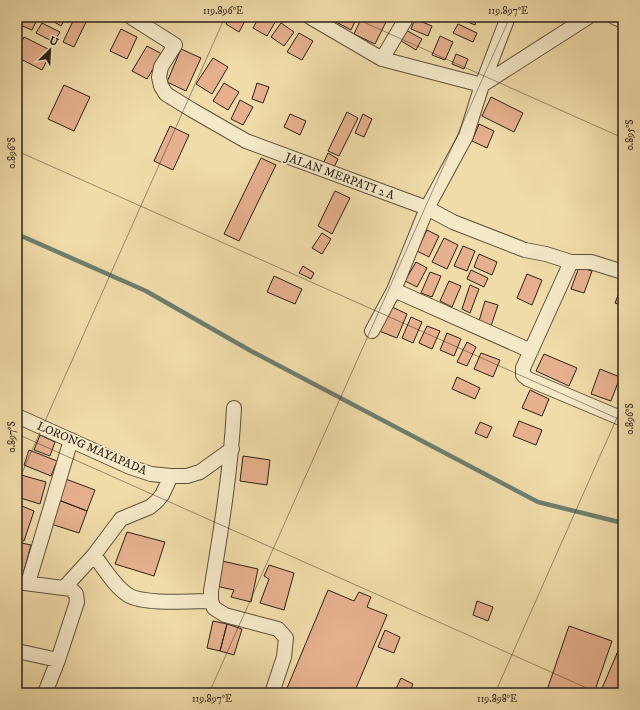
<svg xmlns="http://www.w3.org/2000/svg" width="640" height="710" viewBox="0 0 640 710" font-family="'IM FELL DW Pica',serif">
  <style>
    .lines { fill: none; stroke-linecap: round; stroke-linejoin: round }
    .stream { stroke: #6e7e6f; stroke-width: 4.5 }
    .building { fill: #e6b08e; stroke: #2d211a }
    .street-casing { stroke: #5e503e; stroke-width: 16 }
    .street { stroke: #f5e8c7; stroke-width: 14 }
    .ticks { fill: none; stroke: #2d211a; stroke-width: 1; stroke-opacity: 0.45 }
    .labels { text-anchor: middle; stroke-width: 3.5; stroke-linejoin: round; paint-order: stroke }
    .street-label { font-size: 12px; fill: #2d211a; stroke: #f5e8c7 }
    .neatline { fill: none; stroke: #2d211a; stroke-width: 1.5 }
    .ticks-label { font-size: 10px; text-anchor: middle; fill: #2d211a }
  </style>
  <rect width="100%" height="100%" fill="#f0dca9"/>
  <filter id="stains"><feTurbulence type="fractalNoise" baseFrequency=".005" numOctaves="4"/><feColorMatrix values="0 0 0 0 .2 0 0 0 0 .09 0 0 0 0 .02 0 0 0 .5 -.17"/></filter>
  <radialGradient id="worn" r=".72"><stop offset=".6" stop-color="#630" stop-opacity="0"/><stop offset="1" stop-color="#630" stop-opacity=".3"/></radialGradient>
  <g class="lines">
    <path class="stream" d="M17,234L146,291L251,351L538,502L623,523"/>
  </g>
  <path class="building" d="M24,17L38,18L32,30L20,25Z
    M46,17H67L61,26Z
    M75,17L86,22L74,47L63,42Z
    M230,17H238L245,21L239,32L226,24Z
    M259,17H273L277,19L267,36L253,28Z
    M338,17H357L351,30L336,22Z
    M362,17H381L387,20L375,44L354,34Z
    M456,17H478L475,25Z
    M415,19L432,26L428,36L411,29Z
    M42,23L60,32L54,42L36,33Z
    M281,23L294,32L284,46L271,37Z
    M458,24L477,33L473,42L453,33Z
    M121,29L137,37L127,59L110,51Z
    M404,29L422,39L416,50L398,39Z
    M299,33L313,41L302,60L287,52Z
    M440,36L453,42L445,60L432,55Z
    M24,37L52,51L42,70L17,57V51Z
    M147,46L162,54L147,79L132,71Z
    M181,49L201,58L186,91L167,82Z
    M456,54L468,59L464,69L452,64Z
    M213,58L228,67L212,94L196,84Z
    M224,83L239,92L228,110L213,101Z
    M257,83L269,87L263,103L252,99Z
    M64,85L90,97L74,131L48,119Z
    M491,97L523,113L514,132L482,116Z
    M240,100L253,107L243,125L231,119Z
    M347,112L358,118L339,156L328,151Z
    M290,114L306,121L300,135L284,127Z
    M363,114L372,119L364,137L355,133Z
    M479,124L494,131L487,148L472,141Z
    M170,126L189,135L173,170L154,161Z
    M328,153L338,159L333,169L323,164Z
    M261,158L276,165L239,241L224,234Z
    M335,191L350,198L332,234L318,226Z
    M427,230L439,236L429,257L417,251Z
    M322,233L331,239L322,254L312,248Z
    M444,238L458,245L447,269L432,262Z
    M463,246L475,251L467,271L454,266Z
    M479,254L497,262L492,275L474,267Z
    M416,262L427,268L417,287L405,281Z
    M303,266L314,273L311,279L299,273Z
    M579,267L592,271L584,293L571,289Z
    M471,270L488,278L484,287L467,279Z
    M430,272L441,276L432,297L421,293Z
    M527,274L542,280L532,305L517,298Z
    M274,276L302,289L295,304L267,292Z
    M449,281L461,286L452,307L440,301Z
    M470,285L479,289L470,313L462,309Z
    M622,285L623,286V306L615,303Z
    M485,301L498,305L491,326L479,321Z
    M390,306L407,314L397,338L379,331Z
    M411,317L422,322L413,343L402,338Z
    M427,326L440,331L432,349L419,343Z
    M447,333L461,339L454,356L440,350Z
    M467,342L476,347L467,366L457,362Z
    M481,353L500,360L493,377L474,369Z
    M544,354L577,368L569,386L536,371Z
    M600,369L620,377L611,401L591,394Z
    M457,377L480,388L475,399L452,389Z
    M530,390L549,399L542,416L522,408Z
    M519,421L542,430L536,445L513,436Z
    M480,422L492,427L487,438L475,433Z
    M40,435L55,442L50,456L34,450Z
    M29,450L57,461L51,476L24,465Z
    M243,456L270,460L267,485L240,481Z
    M21,475L46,482L40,504L17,497Z
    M63,478L95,490L87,511L56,499Z
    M56,499L87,511L79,533L48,523Z
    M17,504L34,511L24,541L17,539Z
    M127,532L165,542L154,576L115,564Z
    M17,542L31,545L22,578L17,576Z
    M222,561L258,569L251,602L231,597L234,590L216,586Z
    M269,565L294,573L284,610L260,603L269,579L264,576Z
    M328,590L354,601L359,592L371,597L367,607L387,615L354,693H285Z
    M477,601L493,607L488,621L473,615Z
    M213,621L227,624L220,651L207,648Z
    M227,624L242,629L234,655L220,651Z
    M569,626L612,641L594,693H546Z
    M385,630L400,637L394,653L378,647Z
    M621,644L623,645V693H600Z
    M401,678L413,684L409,693H394Z"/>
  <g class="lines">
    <g class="street-casing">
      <path id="street" d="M131,17L175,45L161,67L159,77L161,86L166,94L192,110L246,141L427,208L453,222L525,250L546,254L571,262H591L623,272
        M310,17L382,59L482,85L588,17
        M614,17L623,21
        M382,59L407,17
        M571,262L523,368V375L528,379L623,419
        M394,290L531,351
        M372,331L394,290L427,208L466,136L482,85L508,17
        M234,408C231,470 221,530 211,591V601L214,608L225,615L278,629L286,638L284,657L272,693
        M17,416L130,467L151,474L171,476H187L200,472L232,449
        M94,555C104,568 114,586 128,595C144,605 192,601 211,601
        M17,582L71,589L76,594L77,602L58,660L45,693
        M28,583L71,440
        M64,588L94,555L121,519L150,507L157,501L162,495L171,476
        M17,651L58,660"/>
    </g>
    <use href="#street" class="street"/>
  </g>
  <path class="ticks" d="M352,17L623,138M17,151L623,421M17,434L598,693M17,484L225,17M209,693L510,17M495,693L623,404"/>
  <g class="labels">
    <g class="street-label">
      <text transform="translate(340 176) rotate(20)" y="4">JALAN MERPATI 2 A</text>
      <text transform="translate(92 448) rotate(23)" y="4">LORONG MAYAPADA</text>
    </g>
  </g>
  <rect width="640" height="710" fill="none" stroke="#f0dca9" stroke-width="44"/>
  <g transform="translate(50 50) rotate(24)" stroke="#f5e8c7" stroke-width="3" paint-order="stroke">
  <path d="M0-3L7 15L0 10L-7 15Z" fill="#2d211a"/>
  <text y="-6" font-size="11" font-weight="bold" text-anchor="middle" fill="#2d211a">U</text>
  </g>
  <rect x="22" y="22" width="596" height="666" class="neatline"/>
  <g class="ticks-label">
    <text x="223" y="14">119.896°E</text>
    <text x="508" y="14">119.897°E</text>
    <text transform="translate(629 135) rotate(-90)" y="4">0.895°S</text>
    <text transform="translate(11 153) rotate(-90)" y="4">0.896°S</text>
    <text transform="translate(629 419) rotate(-90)" y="4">0.896°S</text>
    <text transform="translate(11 437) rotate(-90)" y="4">0.897°S</text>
    <text x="212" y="702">119.897°E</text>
    <text x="497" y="702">119.898°E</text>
  </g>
  <rect width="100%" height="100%" filter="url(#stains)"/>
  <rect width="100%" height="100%" fill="url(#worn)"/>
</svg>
